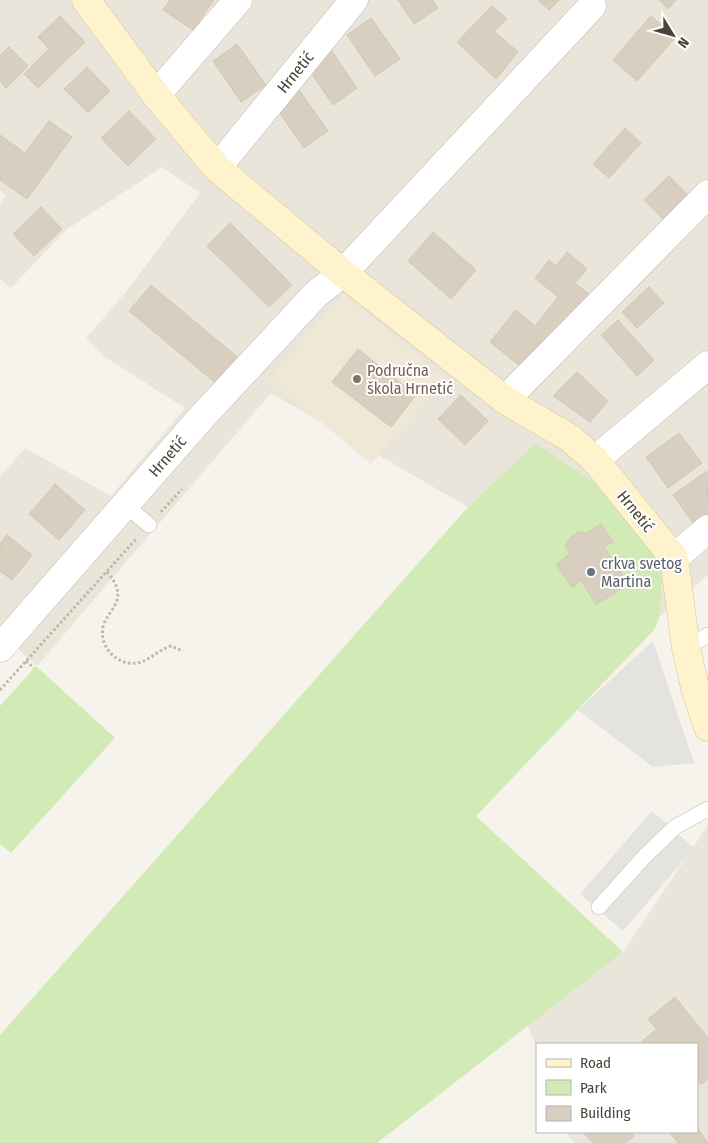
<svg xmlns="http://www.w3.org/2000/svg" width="708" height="1143" viewBox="0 0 708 1143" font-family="'Fira Sans Condensed',sans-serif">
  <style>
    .residential { fill: #eae5da }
    .education { fill: #efe8d6 }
    .green { fill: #d2eab5 }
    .parking { fill: #e5e3e0 }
    .building { fill: #d8cfc1; stroke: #d3c7b4 }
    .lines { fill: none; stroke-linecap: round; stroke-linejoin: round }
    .lane-casing { stroke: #c2bbae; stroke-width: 16 }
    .street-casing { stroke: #c2bbae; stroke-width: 29 }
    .secondary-casing { stroke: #d6c79b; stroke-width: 29 }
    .path { stroke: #c4b79f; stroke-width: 3; stroke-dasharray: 2.5 2.5; stroke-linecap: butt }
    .lane { stroke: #fff; stroke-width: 15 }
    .street { stroke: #fff; stroke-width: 28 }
    .secondary { stroke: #fff3cd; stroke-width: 28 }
    .education-dot { fill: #8d6e63; stroke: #fff; stroke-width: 2 }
    .worship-dot { fill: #6b7280; stroke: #fff; stroke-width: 2 }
    .labels { text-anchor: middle; stroke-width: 4; stroke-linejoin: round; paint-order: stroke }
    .street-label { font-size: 16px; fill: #4b4439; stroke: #fff }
    .education-label { font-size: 16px; fill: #785e54; stroke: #fff; text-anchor: start }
    .worship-label { font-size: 16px; fill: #5b616d; stroke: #fff; text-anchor: start }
  </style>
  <rect width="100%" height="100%" fill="#f6f3ec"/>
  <path class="residential" d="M0,0H708V575L660,616L662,582L537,443L468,507L271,393L37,666L0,633V477L25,448L111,496L185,408L105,357L86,338L126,292L200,193L162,167L66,230L11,288L0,279V203L6,196L0,190Z
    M708,825V1143H575L565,1132H697V1044H537V1050L528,1025L623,952Z"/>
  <path class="education" d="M343,293L444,378L371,464L270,379Z"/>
  <path class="green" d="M536,443L616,497L657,557L662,582L660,616L654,630L476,816L623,952L377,1143H0V1035L468,507Z
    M36,666L115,738L11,853L0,844V706Z"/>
  <path class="parking" d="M653,641L694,763L653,767L578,710Z
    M652,811L694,848L623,931L580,894Z"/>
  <path class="building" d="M170,0H214L193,30L163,10Z
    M398,0H433L438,8L414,24Z
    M538,0H559L549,10Z
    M659,0H676L668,9Z
    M492,6L507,19L494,31L518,52L496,79L457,42Z
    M60,16L85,42L38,88L24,74L49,49L38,37Z
    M651,16L676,37L637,81L613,60Z
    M371,18L400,59L375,76L347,35Z
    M237,44L266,85L241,102L213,61Z
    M9,47L28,66L6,88L0,81V56Z
    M329,47L357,88L333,105L305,64Z
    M87,67L110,91L88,113L64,89Z
    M299,90L328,131L304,148L275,106Z
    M129,111L156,139L128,166L101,138Z
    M49,121L72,137L27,199L0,180V135L25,153Z
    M625,128L641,143L609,178L593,164Z
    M669,176L690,197L665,221L644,200Z
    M41,207L62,229L34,256L13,234Z
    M230,223L292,285L269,307L207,246Z
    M433,232L476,270L451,299L408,261Z
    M567,252L587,269L575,283L593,297L530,374L490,342L516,310L535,326L558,297L535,278L549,260L556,266Z
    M151,285L241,360L219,386L129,311Z
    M649,287L664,303L637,328L622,312Z
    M618,320L654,360L637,376L601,335Z
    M358,349L416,395L391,427L332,382Z
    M577,372L608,401L590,422L553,396Z
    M461,395L488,421L465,445L438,419Z
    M679,433L702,463L668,488L646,457Z
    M707,471L708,516L695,526L673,495Z
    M55,484L85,510L59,540L29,514Z
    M601,524L613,542L604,547L628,584L596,605L581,580L572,588L556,564L570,554L565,546L570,538L578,532L587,533Z
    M7,535L32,555L23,567L0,549V544Z
    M0,549L23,567L12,580L0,571Z
    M675,997L708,1038V1079L701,1084L697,1079V1044H669L648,1019Z
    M657,1029L669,1044H643L641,1042Z
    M697,1127L708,1143H678L675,1139L684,1132H697Z
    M583,1132H630L634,1136L625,1143H593Z
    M669,1132H684L675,1139Z"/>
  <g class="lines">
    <g class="lane-casing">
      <path id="lane" d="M125,505L149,525
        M686,648L708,635
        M599,907L645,856L675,827L708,809"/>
    </g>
    <g class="street-casing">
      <path id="street" d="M156,95L238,0
        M217,168L354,0
        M505,400L708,194
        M595,460L708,365
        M674,558L708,529
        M0,648L200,419L316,294L343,273L592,6"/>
    </g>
    <g class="secondary-casing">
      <path id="secondary" d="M86,0L156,95L217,168L343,273L505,400L570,438L595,460L674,558L686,648L696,692L708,727"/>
    </g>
    <path class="path" d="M161,512L182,489
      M107,572C114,580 120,589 117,600C114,610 105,617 103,627C99,647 117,666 137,663C151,660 158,650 171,646L183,651
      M26,661L34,668
      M0,690L137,538"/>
    <use href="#lane" class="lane"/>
    <use href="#street" class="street"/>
    <use href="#secondary" class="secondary"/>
  </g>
  <circle class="education-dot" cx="357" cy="379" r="5"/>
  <circle class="worship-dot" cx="591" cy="572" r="5"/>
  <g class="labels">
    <g class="street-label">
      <text transform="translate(295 72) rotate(-51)" y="6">Hrnetić</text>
      <text transform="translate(167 456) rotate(-49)" y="6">Hrnetić</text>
      <text transform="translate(636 511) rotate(51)" y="6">Hrnetić</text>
    </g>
    <g class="education-label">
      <text x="367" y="376">Područna<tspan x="367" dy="18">škola Hrnetić</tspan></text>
    </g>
    <g class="worship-label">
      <text x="601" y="569">crkva svetog<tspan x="601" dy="18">Martina</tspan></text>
    </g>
  </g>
  <rect x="536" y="1043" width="162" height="90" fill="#ffffff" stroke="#b7b4b0"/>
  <rect x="546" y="1059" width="25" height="8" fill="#fff3cd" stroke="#b7b4b0"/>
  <text x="580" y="1068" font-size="15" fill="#4b4439">Road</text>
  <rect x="546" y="1080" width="25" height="15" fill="#d2eab5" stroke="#b7b4b0"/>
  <text x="580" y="1093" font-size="15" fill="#4b4439">Park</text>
  <rect x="546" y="1106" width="25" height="15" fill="#d8cfc1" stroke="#b7b4b0"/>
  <text x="580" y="1118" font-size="15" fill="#4b4439">Building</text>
  <g transform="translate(673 35) rotate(127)" stroke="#ffffff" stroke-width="4" paint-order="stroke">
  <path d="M0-4L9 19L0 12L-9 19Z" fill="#4b4439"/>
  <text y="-8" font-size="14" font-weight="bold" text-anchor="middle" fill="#4b4439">N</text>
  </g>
</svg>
